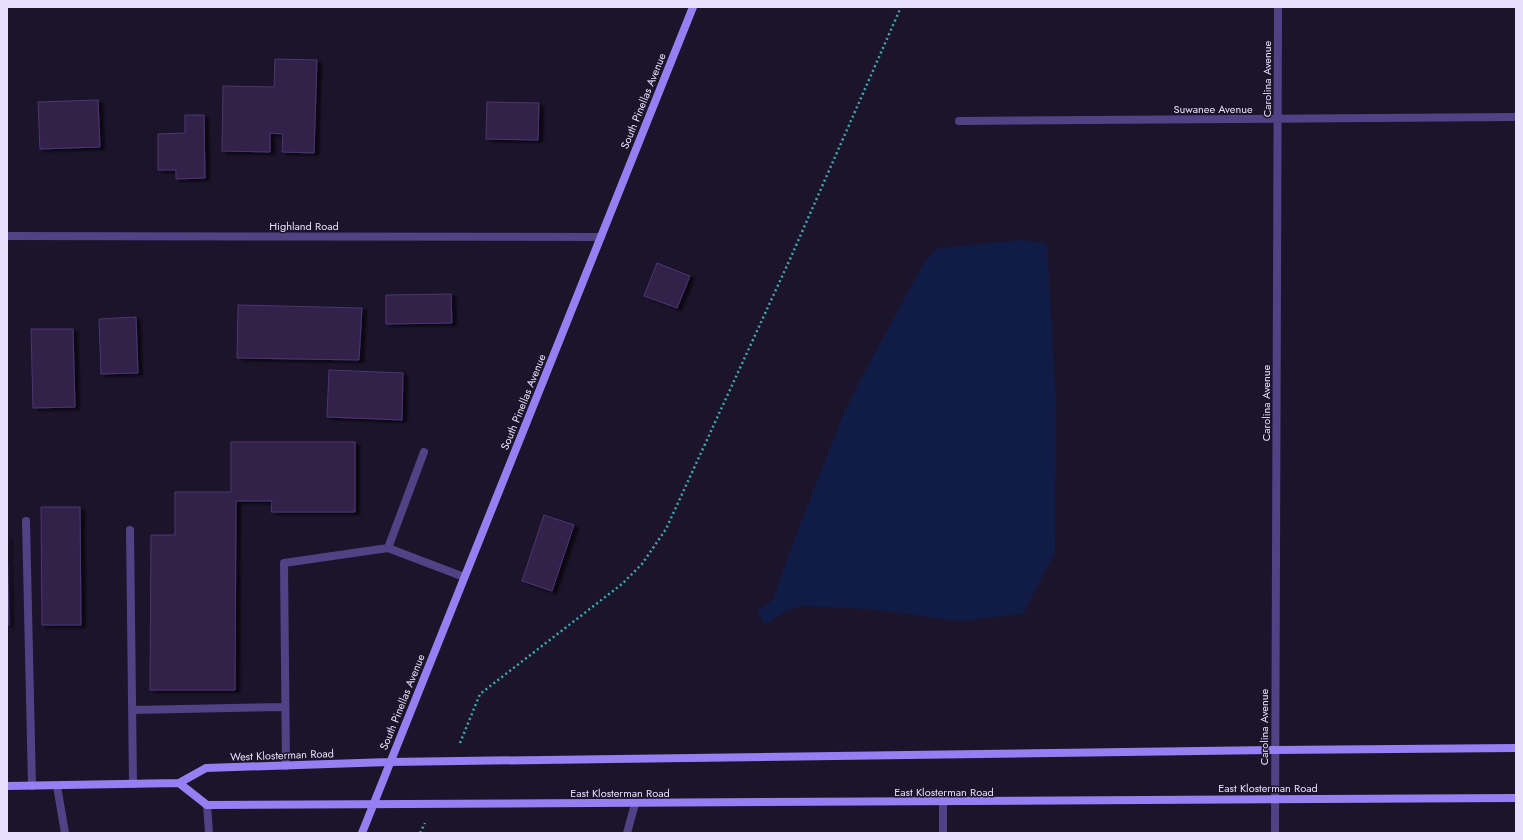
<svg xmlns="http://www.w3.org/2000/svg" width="1523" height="840" viewBox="0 0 1523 840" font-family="Jost,sans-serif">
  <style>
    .water { fill: #111c46 }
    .building { fill: #30224a; stroke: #4b3673; filter: url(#shadow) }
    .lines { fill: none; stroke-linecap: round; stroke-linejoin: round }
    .path { stroke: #3da9b3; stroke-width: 2.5; stroke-dasharray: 2 3; stroke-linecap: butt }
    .lane { stroke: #4f4385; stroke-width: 8 }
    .street { stroke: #4f4385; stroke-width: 8 }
    .secondary { stroke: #9480f3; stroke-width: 8 }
    .labels { text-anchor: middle; stroke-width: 3; stroke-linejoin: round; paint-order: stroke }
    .street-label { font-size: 11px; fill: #e7e0fc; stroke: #1b142a }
  </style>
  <defs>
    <filter id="shadow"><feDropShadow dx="4.5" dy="2.5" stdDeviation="1" flood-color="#0009"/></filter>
  </defs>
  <rect width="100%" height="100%" fill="#1b142a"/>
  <path class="water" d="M1020,240L1047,243L1056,402L1055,553L1023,614L959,621L868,609L800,606L785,612L765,625L757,612L773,599L794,540L841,420L859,382L922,266L937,248Z"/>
  <path class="building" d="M275,59L317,60L314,153L282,152L283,134L270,133V152L222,151L223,86L274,87Z
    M98,100L100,147L40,149L38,102Z
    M487,102L539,103L538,140L486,139Z
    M185,115H204L205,178L176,179V170H158V134L185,133Z
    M657,263L690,276L677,308L644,296Z
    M451,294L452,323L386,324V295Z
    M238,305L362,308L359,360L237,358Z
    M136,317L138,373L101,374L99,319Z
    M31,329H73L75,407L33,408Z
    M329,370L403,373L402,420L327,417Z
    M231,442H355V512H271L272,501H236L235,690H150L151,535H175V492H231Z
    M41,507H80L81,625H42Z
    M544,515L574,525L552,591L522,581Z
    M7,536L9,625H7Z"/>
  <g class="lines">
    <path class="path" d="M460,743L480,694L622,584L642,564L666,529L791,257L901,7
      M420,833L425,823"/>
    <path class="lane" d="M424,452L388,548L464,577
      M26,521L32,786
      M130,530L133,784
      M132,710L285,707
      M286,766L284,563L388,548
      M57,786L65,833
      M207,805L209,833
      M943,833V803"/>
    <path class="street" d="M959,121L1516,117
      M7,236L601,237
      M627,833L635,804
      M1275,833L1278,7"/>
    <path class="secondary" d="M179,783L207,805L1516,798
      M7,786L179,783L206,768L389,762L1275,750L1516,748
      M362,833L693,7"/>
  </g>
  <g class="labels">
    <g class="street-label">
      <text transform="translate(1267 79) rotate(-90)" y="4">Carolina Avenue</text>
      <text transform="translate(643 101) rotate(-68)" y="4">South Pinellas Avenue</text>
      <text x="1213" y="113">Suwanee Avenue</text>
      <text x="304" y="230">Highland Road</text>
      <text transform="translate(523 402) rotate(-68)" y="4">South Pinellas Avenue</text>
      <text transform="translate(1266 403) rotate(-90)" y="4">Carolina Avenue</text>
      <text transform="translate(402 702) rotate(-68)" y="4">South Pinellas Avenue</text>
      <text transform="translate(1264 727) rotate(-90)" y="4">Carolina Avenue</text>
      <text transform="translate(282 755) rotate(-2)" y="4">West Klosterman Road</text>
      <text x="1268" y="792">East Klosterman Road</text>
      <text x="944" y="796">East Klosterman Road</text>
      <text x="620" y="797">East Klosterman Road</text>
    </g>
  </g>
  <rect width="1523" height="840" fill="none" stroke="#e7e0fc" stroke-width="16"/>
</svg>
